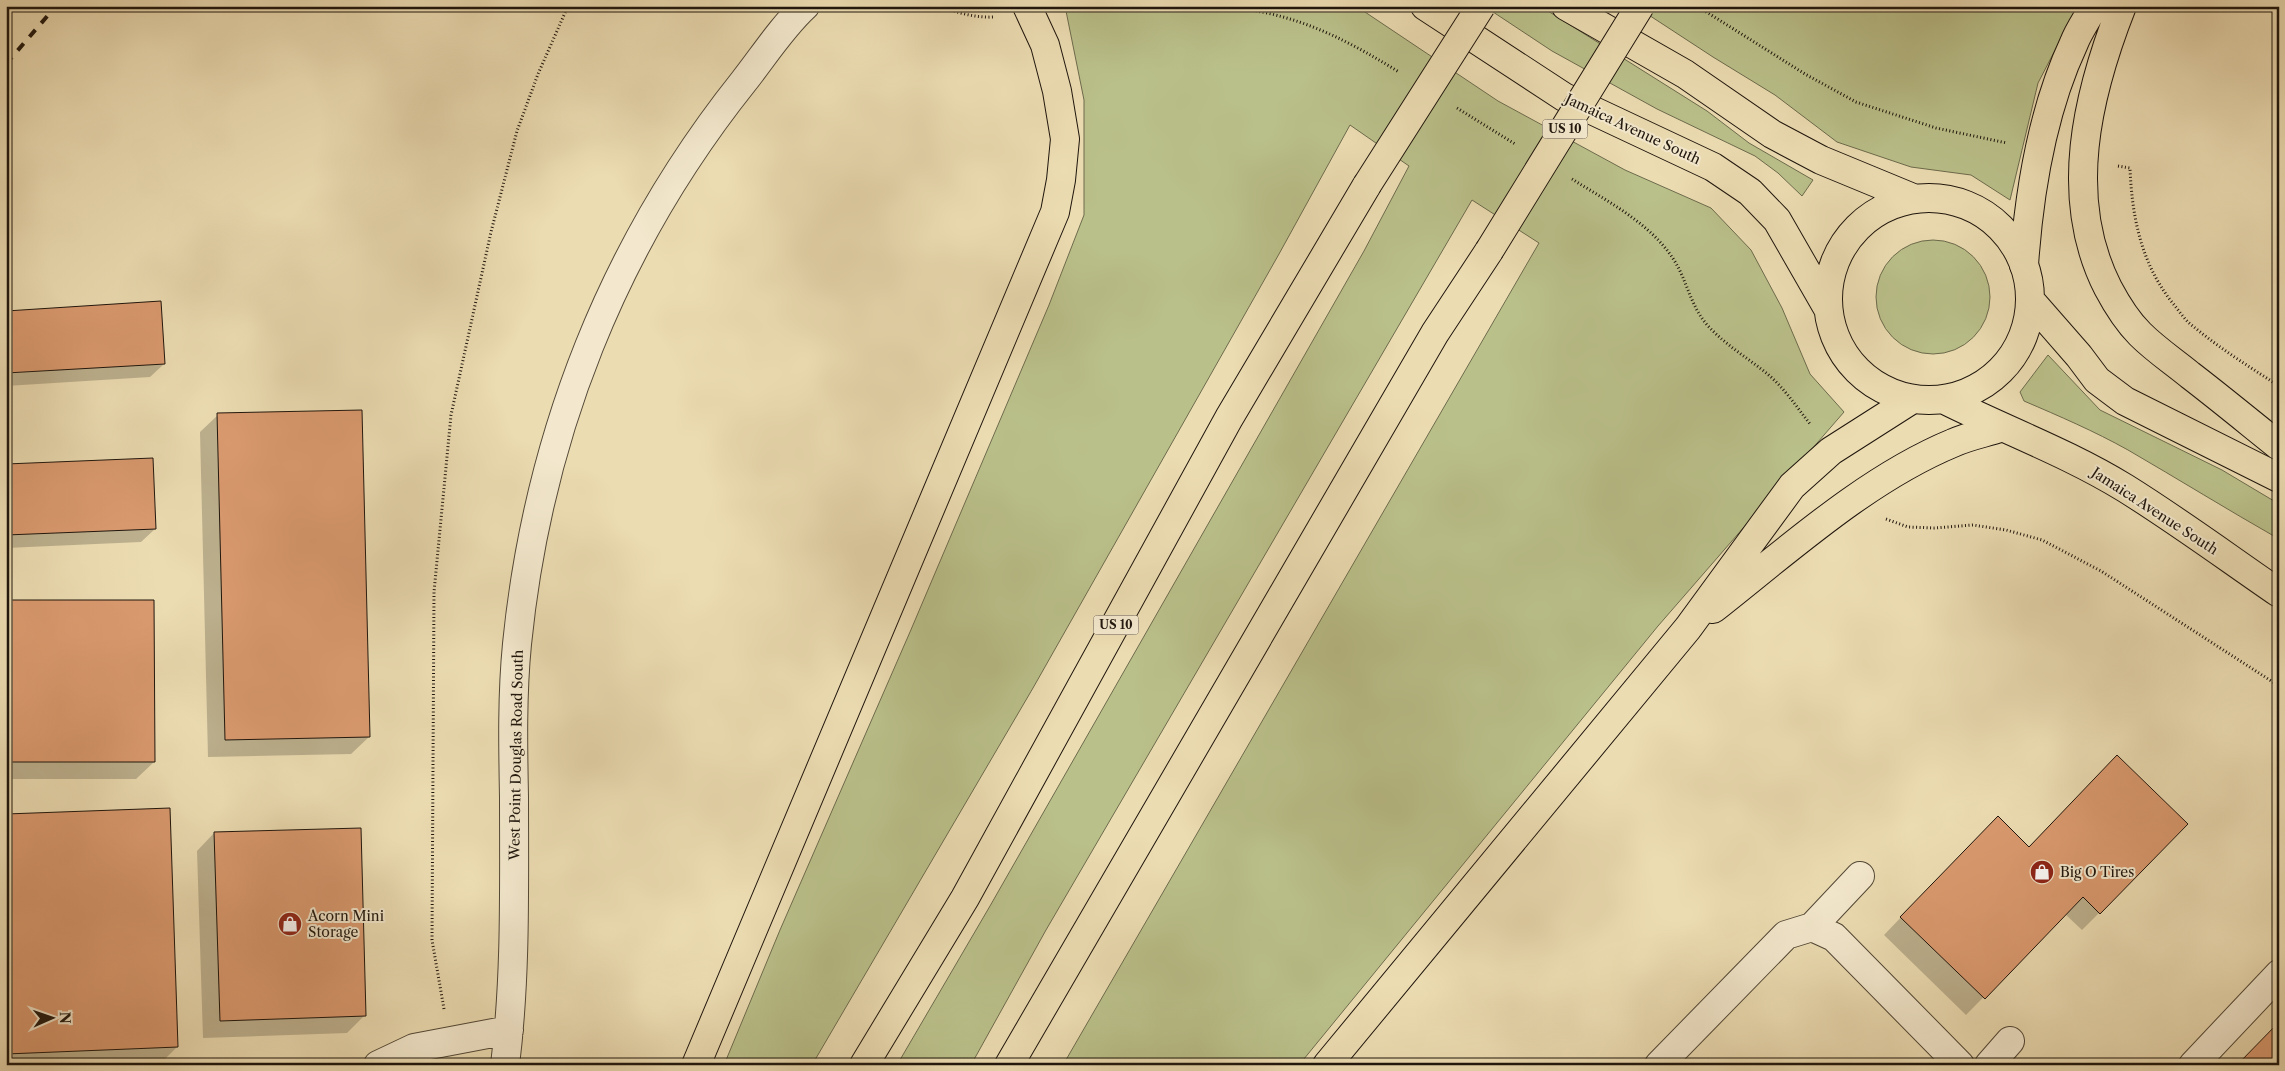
<svg xmlns="http://www.w3.org/2000/svg" width="2285" height="1071" viewBox="0 0 2285 1071" font-family="'Libre Caslon Text',serif">
  <style>
    .green { fill: #bac08a; stroke: #6c6b4c }
    .shadow { fill: #0003 }
    .building { fill: #da9a6f; stroke: #1f160d }
    .lines { fill: none; stroke-linecap: round; stroke-linejoin: round }
    .minor-casing { stroke: #524836; stroke-width: 30 }
    .major-casing { stroke: #1f160d; stroke-width: 30 }
    .highway-casing { stroke: #1f160d; stroke-width: 30 }
    .path { stroke: #1f160d; stroke-width: 3; stroke-dasharray: 1 2.5; stroke-linecap: butt }
    .minor { stroke: #f3e8cd; stroke-width: 28 }
    .major { stroke: #ecdcb2; stroke-width: 28 }
    .highway { stroke: #ecdcb2; stroke-width: 28 }
    .rail { stroke: #1f160d; stroke-width: 4; stroke-dasharray: 9 9; stroke-linecap: butt }
    .highway-bridge-casing { stroke: #1f160d; stroke-width: 30; stroke-linecap: butt }
    .highway-bridge { stroke: #ecdcb2; stroke-width: 28 }
    .labels { text-anchor: middle; stroke-width: 4; stroke-linejoin: round; paint-order: stroke }
    .shield { fill: #f3e8cd; stroke: #5f5547; stroke-width: 1 }
    .shield-label { font-size: 12px; font-weight: bold; fill: #1f160d }
    .street-label { font-size: 14px; fill: #1f160d; stroke: #f3e8cd }
    .poi-label { font-size: 14px; fill: #1f160d; stroke: #f3e8cd; text-anchor: start }
  </style>
  <rect width="100%" height="100%" fill="#ecdcb2"/>
  <filter id="stains"><feTurbulence type="fractalNoise" baseFrequency=".004" numOctaves="4"/><feColorMatrix values="0 0 0 0 .2 0 0 0 0 .09 0 0 0 0 .02 0 0 0 .5 -.17"/></filter>
  <radialGradient id="worn" r=".72"><stop offset=".6" stop-color="#630" stop-opacity="0"/><stop offset="1" stop-color="#630" stop-opacity=".3"/></radialGradient>
  <path class="green" d="M1065,6H1356L1498,101L1625,170L1711,208L1751,250L1782,308L1810,374L1844,412L1658,626L1299,1065H1063L1539,243L1472,200L1046,930L971,1065H897L990,906L1364,251L1409,166L1350,125L1279,254L1033,688L812,1065H724L780,930L910,632L1049,305L1084,215V100Z
    M1484,6H1540L1707,111L1749,143L1813,180L1802,196L1778,173L1755,156L1657,109L1552,51Z
    M1635,6H2078L2038,83L2010,200L1971,175L1911,167L1837,142L1775,95L1713,57Z
    M1876 297a57 57 0 1 1 114 0a57 57 0 1 1-114 0Z
    M2048,355L2100,410L2222,470L2279,504V539C2228,510 2178,479 2128,450C2094,431 2059,416 2024,401L2020,392Z"/>
  <path class="shadow" d="M6,312L164,364L150,377L6,386Z
    M218,415L369,737L351,754L208,757L200,432Z
    M6,465L155,529L141,542L6,548Z
    M6,601L154,762L136,779H6Z
    M2100,774L2099,913L2082,930L2065,914L1966,1015L1884,935L1980,835L2029,848Z
    M6,815L177,1047L160,1064L6,1065Z
    M214,833L365,1015L347,1033L203,1038L197,851Z"/>
  <path class="building" d="M161,301L165,364L6,373V311Z
    M362,410L370,737L225,740L217,413Z
    M153,458L156,529L6,535V464Z
    M6,600H154L155,762H6Z
    M2117,755L2188,824L2100,914L2083,897L1985,999L1900,917L1998,816L2029,847Z
    M170,808L178,1047L6,1054V814Z
    M361,828L366,1016L220,1021L214,832Z
    M2279,1022V1065H2237Z"/>
  <g class="lines">
    <g class="minor-casing">
      <path id="minor" d="M1812,927L1860,876
        M378,1065L414,1048L509,1030
        M505,1065C516,977 514,886 514,797C513,746 512,695 517,644C538,436 613,245 744,81C763,57 782,27 805,6
        M1659,1065L1786,935L1812,927L1834,937L1960,1065
        M1989,1065L2010,1041
        M2193,1065L2279,974"/>
    </g>
    <g class="major-casing">
      <path id="major" d="M1425,6L1564,97L1713,167L1750,192L1777,220L1827,307
        M1566,6L1685,74L1772,134L1821,160L1913,198
        M1828 299a101 101 0 1 1 202 0a101 101 0 1 1-202 0Z
        M2030,300L2079,356L2097,380L2125,401L2279,478
        M1945,400C2005,430 2068,453 2125,488C2178,521 2228,558 2279,593"/>
    </g>
    <g class="highway-casing">
      <path id="highway" d="M2122,6C2087,95 2062,198 2108,288C2117,305 2127,321 2140,334C2156,350 2173,361 2190,375C2220,398 2249,422 2279,446
        M2024,265C2029,193 2043,109 2074,43C2079,30 2088,18 2094,6
        M1713,609C1787,551 1866,479 1953,443C1968,436 1985,433 2000,428
        M696,1065L1055,212L1061,180L1065,139L1057,91L1045,45L1027,6
        M864,1065L965,898L1229,418L1367,185
        M1009,1065L1435,333L1489,251
        M1327,1065L1688,628L1792,486L1831,451L1911,400"/>
    </g>
    <path class="path" d="M941,6C957,13 976,18 994,17
      M1193,6C1216,8 1240,8 1262,12C1313,22 1355,45 1399,72
      M1697,6L1805,74L1856,102L1936,128L2007,143
      M1457,108L1515,144
      M2118,166L2130,168C2132,217 2141,262 2171,301C2177,308 2182,316 2188,322C2216,346 2248,366 2279,386
      M1572,179C1610,203 1658,227 1679,269C1689,289 1693,310 1709,327C1726,345 1746,357 1765,372C1783,386 1796,406 1810,424
      M1886,519L1908,527L1934,528L1973,525L2006,530L2042,540L2101,571L2279,686
      M444,1009L432,940L434,592L451,415L491,232L517,131L538,74L568,6"/>
    <use href="#minor" class="minor"/>
    <use href="#major" class="major"/>
    <use href="#highway" class="highway"/>
    <path class="rail" d="M6,64L56,6"/>
    <g class="highway-bridge-casing">
      <path id="highway-bridge" d="M1367,185L1481,6
        M1489,251L1640,6"/>
    </g>
    <use href="#highway-bridge" class="highway-bridge"/>
  </g>
  <defs>
    <g id="shop-disc" transform="scale(1.25)"><circle r="9.5" fill="#8f2418" stroke="#f3e8cd"/><path d="M-5-2.5h2.3a2.7 3.5 0 0 1 5.4 0H5L5.5 6h-11ZM-1.5-2.5h3a1.5 2.3 0 0 0-3 0Z" fill="#fff"/></g>
  </defs>
  <g fill-rule="evenodd">
    <use href="#shop-disc" x="2042" y="872"/>
    <use href="#shop-disc" x="290" y="924"/>
  </g>
  <g class="labels">
    <g class="shield">
      <rect x="1542.5" y="119.5" width="45" height="19" rx="4"/>
      <rect x="1093.5" y="615.5" width="45" height="19" rx="4"/>
    </g>
    <g class="shield-label">
      <text x="1565" y="133">US 10</text>
      <text x="1116" y="629">US 10</text>
    </g>
    <g class="street-label">
      <text transform="translate(1633 129) rotate(25)" y="5">Jamaica Avenue South</text>
      <text transform="translate(2155 511) rotate(33)" y="5">Jamaica Avenue South</text>
      <text transform="translate(516 755) rotate(-89)" y="5">West Point Douglas Road South</text>
    </g>
    <g class="poi-label">
      <text x="2060" y="877">Big O Tires</text>
      <text x="308" y="921">Acorn Mini<tspan x="308" dy="16">Storage</tspan></text>
    </g>
  </g>
  <rect width="2285" height="1071" fill="none" stroke="#ecdcb2" stroke-width="25"/>
  <rect x="8" y="8" width="2270" height="1056" fill="none" stroke="#1f160d" stroke-width="2.5"/>
  <rect x="12" y="12" width="2260" height="1046" fill="none" stroke="#1f160d"/>
  <g transform="translate(52 1018) rotate(88)" stroke="#f3e8cd" stroke-width="4" paint-order="stroke">
  <path d="M0-4L9 19L0 12L-9 19Z" fill="#1f160d"/>
  <text y="-8" font-size="14" font-weight="bold" text-anchor="middle" fill="#1f160d">N</text>
  </g>
  <rect width="100%" height="100%" filter="url(#stains)"/>
  <rect width="100%" height="100%" fill="url(#worn)"/>
</svg>
